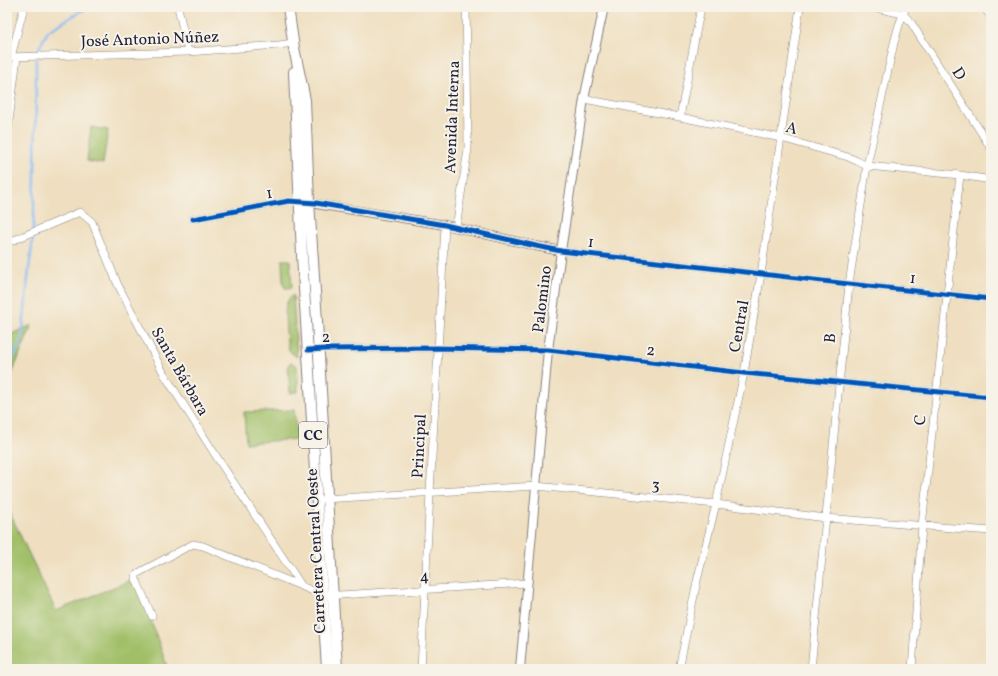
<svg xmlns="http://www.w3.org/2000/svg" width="998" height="676" viewBox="0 0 998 676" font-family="Vollkorn,serif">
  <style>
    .green { fill: #a0bf67; stroke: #617051 }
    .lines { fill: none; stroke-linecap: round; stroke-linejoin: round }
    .stream { stroke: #87b9f4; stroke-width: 2.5 }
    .minor-casing { stroke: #88807e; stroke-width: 8 }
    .tertiary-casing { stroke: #88807e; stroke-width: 10 }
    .primary-casing { stroke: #88807e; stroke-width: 12 }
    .minor { stroke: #fff; stroke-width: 7 }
    .tertiary { stroke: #fff; stroke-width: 8 }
    .primary { stroke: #fff; stroke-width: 10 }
    .cycleway-casing { stroke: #f7f3e8; stroke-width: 8 }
    .cycleway { stroke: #0057b8; stroke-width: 5 }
    .labels { text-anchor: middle; stroke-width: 4; stroke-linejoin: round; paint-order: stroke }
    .shield { fill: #f7f3e8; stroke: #62616f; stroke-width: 1 }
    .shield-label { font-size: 15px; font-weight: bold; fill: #22223b }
    .street-label { font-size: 16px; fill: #22223b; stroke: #f7f3e8 }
  </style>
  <rect width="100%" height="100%" fill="#f7f3e8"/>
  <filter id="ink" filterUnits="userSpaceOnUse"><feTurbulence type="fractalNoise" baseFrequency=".025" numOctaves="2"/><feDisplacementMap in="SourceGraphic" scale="8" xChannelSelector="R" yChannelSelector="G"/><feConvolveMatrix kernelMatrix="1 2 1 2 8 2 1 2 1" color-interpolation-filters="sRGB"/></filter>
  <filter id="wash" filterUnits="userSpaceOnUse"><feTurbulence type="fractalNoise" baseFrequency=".012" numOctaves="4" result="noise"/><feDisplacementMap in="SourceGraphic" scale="16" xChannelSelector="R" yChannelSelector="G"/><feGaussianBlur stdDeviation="0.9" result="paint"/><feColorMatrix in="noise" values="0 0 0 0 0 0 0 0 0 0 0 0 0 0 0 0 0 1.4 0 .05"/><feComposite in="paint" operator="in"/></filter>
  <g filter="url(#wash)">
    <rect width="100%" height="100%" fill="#efdfc0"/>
    <path class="green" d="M91,127L108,130L103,164L87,161Z
      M282,260H290L292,287L288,288H285L283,284Z
      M293,295L297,357C294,355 291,353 289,350C286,343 284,313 286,305C287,301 289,298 293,295Z
      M32,325L7,386V336Z
      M290,363H292L297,366L298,380V392L290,393L288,365Z
      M294,410L297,439L246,443L244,412Z
      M7,507L56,611L136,578L168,669H7Z"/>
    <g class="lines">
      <path class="stream" d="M37,52L48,31L88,7
        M7,372L22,338L28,278L33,237L35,178L36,76V60"/>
    </g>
  </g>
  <g filter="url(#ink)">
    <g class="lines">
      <g class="minor-casing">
        <path id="minor" d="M178,7L188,52
          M871,7L903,14L910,21L991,148
          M984,7L991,17
          M7,57L188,52L279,45L293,43
          M11,57L24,7
          M584,99L680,117L781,138L848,157L857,161L867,166L960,175L991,180
          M680,117L701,7
          M7,137L17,57
          M193,219L289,201H299
          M456,228L468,149L467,61L466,7
          M7,243L80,212L92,222L118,285L164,374L218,459L301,585
          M561,251L849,284L991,299
          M308,350L326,349L437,348L548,350L744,373L991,397
          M324,499L536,486L716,504L826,518L991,531
          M152,616L136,579V575L138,573L193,544L203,546L323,595H340L527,583
          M421,669L430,493L445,225
          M679,669L697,581L716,504L744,373L761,274L800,7
          M811,669L849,284L867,166L894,43L899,25L906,7
          M912,669L922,526L960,175"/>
      </g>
      <g class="tertiary-casing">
        <path id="tertiary" d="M304,202L445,225L536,246L561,251
          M520,669L548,350L561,251L584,99L604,7"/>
      </g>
      <g class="primary-casing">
        <path id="primary" d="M288,7L294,48L305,100L309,202L317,321L337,669
          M294,72L302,255L327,669"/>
      </g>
      <use href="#minor" class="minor"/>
      <use href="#tertiary" class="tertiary"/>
      <use href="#primary" class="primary"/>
      <g class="cycleway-casing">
        <path id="cycleway" d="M193,219L289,201L316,203L445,225L536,246L561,251L849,284L991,299
          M308,350L326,349L437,348L548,350L744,373L991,397"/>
      </g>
      <use href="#cycleway" class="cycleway"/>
    </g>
  </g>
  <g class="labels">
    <rect class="shield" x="299" y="422" width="28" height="26" rx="3"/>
    <g class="shield-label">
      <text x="313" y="440">CC</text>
    </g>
    <g class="street-label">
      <text transform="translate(150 38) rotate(-2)" y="6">José Antonio Núñez</text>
      <text transform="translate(960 73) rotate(58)" y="6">D</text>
      <text transform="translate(451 117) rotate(-88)" y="6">Avenida Interna</text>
      <text transform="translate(792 127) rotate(14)" y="6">A</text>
      <text transform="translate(269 192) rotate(-10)" y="6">1</text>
      <text transform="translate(591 241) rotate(7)" y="6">1</text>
      <text transform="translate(913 277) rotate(6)" y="6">1</text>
      <text transform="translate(541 299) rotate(-83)" y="6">Palomino</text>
      <text transform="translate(738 326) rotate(-80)" y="6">Central</text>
      <text transform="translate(326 336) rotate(-1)" y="6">2</text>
      <text transform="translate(829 338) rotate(-84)" y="6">B</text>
      <text transform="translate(651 349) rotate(7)" y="6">2</text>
      <text transform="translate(181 371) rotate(60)" y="6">Santa Bárbara</text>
      <text transform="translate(919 420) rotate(-84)" y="6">C</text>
      <text transform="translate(418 446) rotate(-87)" y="6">Principal</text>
      <text transform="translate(656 484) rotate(6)" y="6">3</text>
      <text transform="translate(315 551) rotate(-93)" y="6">Carretera Central Oeste</text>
      <text transform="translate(424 575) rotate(-4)" y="6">4</text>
    </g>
  </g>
  <rect width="998" height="676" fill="none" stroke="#f7f3e8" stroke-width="24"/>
</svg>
